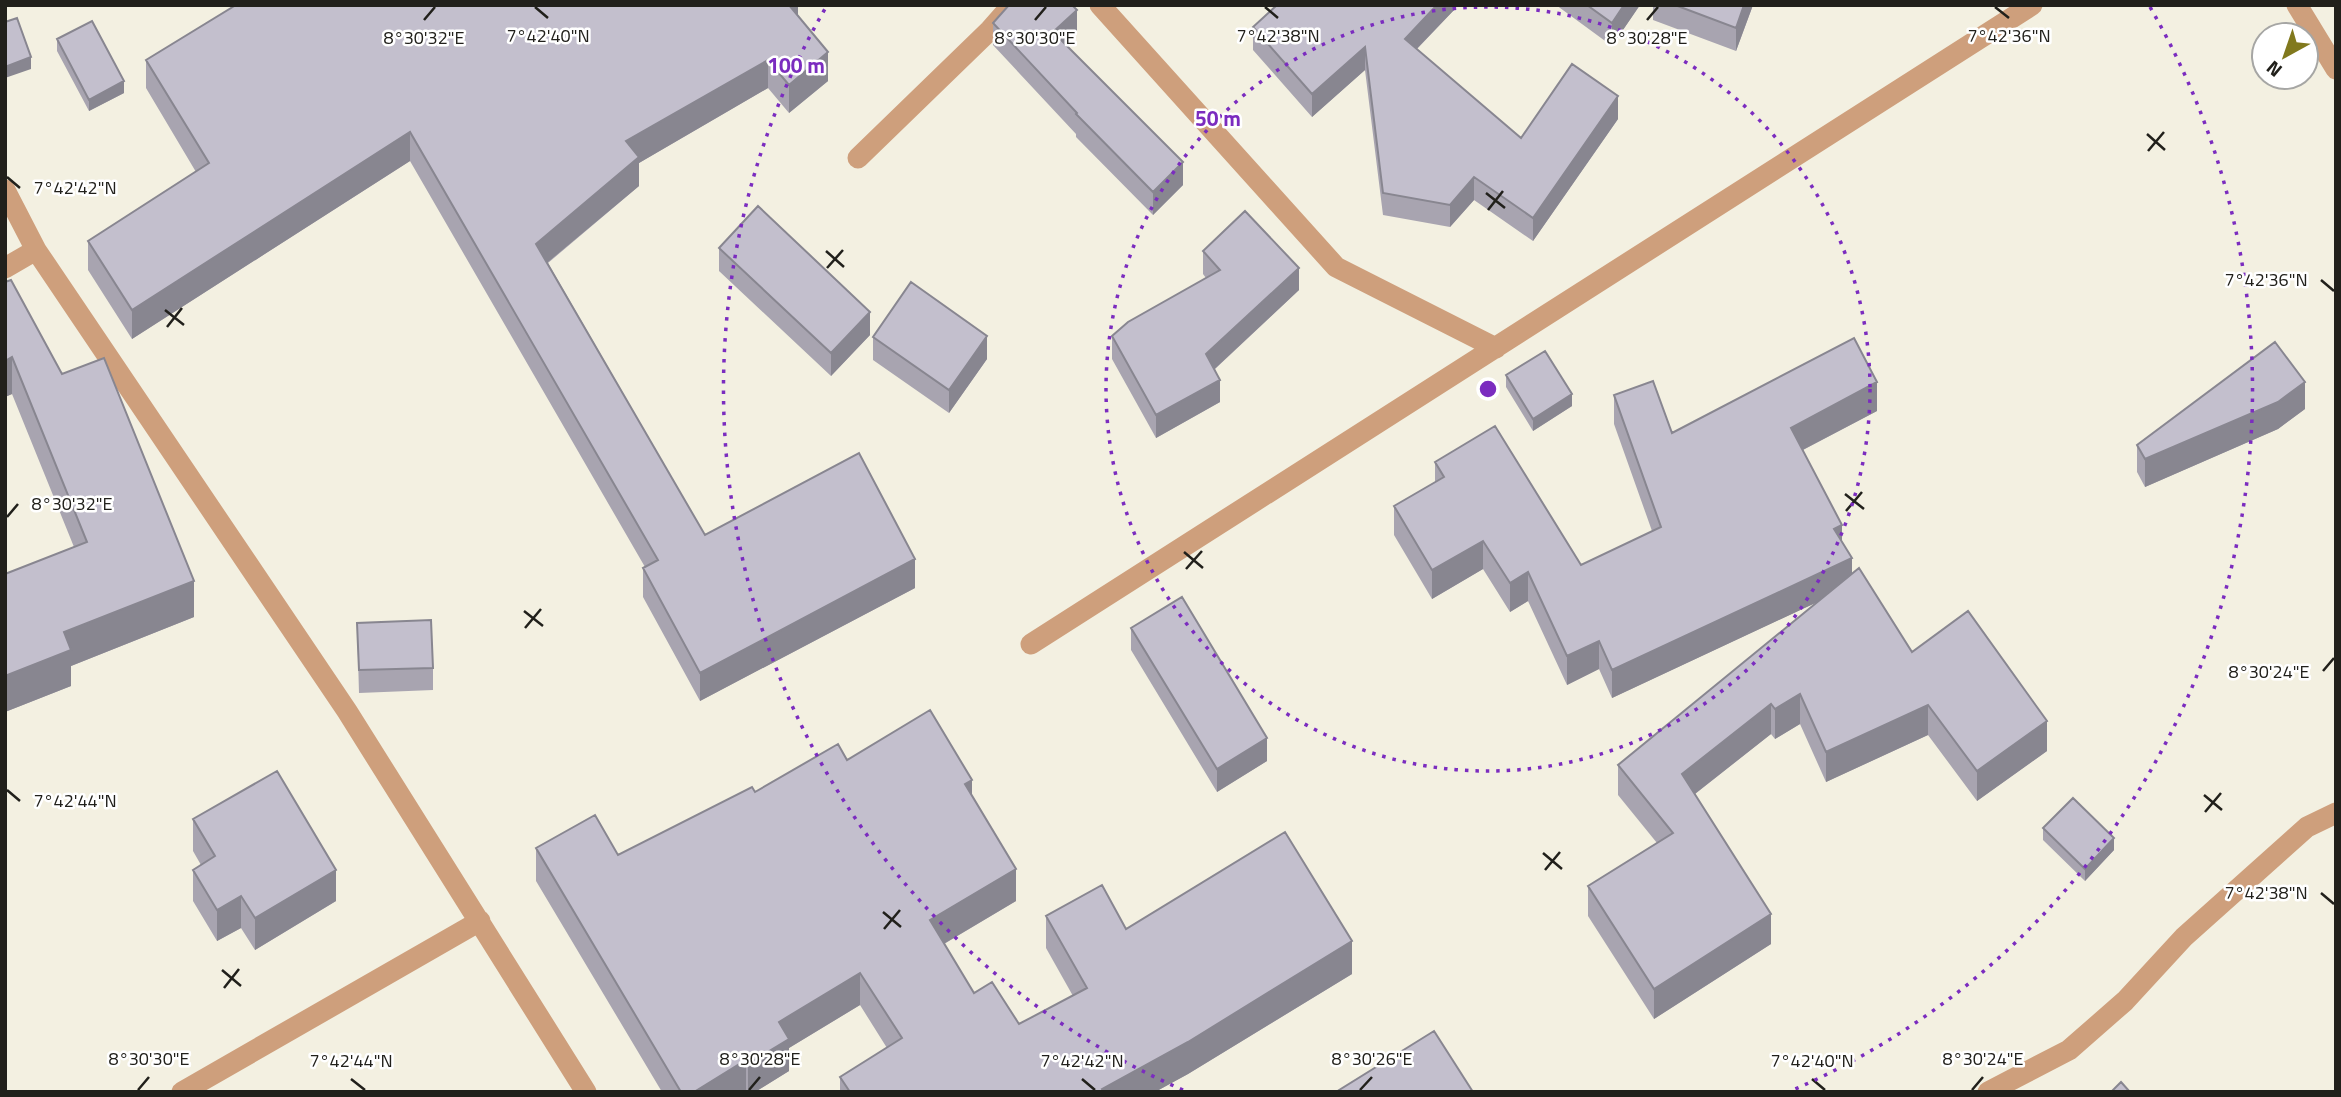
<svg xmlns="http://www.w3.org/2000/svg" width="2341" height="1097" viewBox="0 0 2341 1097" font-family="'Titillium Web',sans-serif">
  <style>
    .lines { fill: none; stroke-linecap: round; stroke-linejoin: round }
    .minor { stroke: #ce9f7c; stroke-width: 21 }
    .wall { fill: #a8a4b0 }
    .shaded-wall { fill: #888690 }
    .building { fill: #c3bfcd; stroke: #888690; stroke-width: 2 }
    .ticks { fill: none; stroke: #21201b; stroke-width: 2.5 }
    .ring { fill: none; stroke: #7b2cbf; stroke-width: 3.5; stroke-dasharray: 3.5 7 }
    .ticks-label { font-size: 18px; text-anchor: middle; fill: #21201b; stroke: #fff; stroke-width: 5; stroke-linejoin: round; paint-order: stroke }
    .centre { fill: #7b2cbf; stroke: #fff; stroke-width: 3.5 }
    .ring-label { font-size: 21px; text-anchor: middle; font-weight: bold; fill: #7b2cbf; stroke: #fff; stroke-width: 5; stroke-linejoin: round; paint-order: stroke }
  </style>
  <rect width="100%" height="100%" fill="#f3f0e1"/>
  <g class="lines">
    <path class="minor" d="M1100,5L1336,267L1496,348
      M2297,5L2336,69
      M858,158L990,30L1012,5
      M5,190L36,250L347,711L586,1092
      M5,268L36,250
      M1031,644L2032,5
      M182,1092L480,921
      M1988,1092L2069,1050L2125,1001L2184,937L2307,827L2336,813"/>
  </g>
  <path class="wall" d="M798,5V15L828,81L789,113L768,88L639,163V186L548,263L705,535L915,588L700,701L643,597V568L645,567L410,161L132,339L88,270V241L196,172L146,88V60Z
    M1454,5V10L1417,49L1521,138L1618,119L1533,241L1474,200L1450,227L1383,215L1365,70L1312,117L1253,50V27Z
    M1556,5H1640L1612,46Z
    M1653,5H1753L1736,51L1653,20Z
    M993,23L1077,33L1065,44L1183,185L1153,215L1076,137V134L993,45Z
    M57,39L124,93L89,111L57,51Z
    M719,248L870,335L831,376L719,271Z
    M1203,251L1299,290L1215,369L1220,402L1156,438L1112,359V336L1206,278L1203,274Z
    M5,282L194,617L71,666V686L5,712V574L74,547L12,394L5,397Z
    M873,337L987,359L949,413L873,360Z
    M1506,375L1572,406L1533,431L1506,387Z
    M1614,395L1672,433L1877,411L1803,450L1842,543L1852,574L1912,652L2047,751L1977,801L1928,735L1826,782L1800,724L1775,739L1771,734L1695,794L1771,944L1654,1019L1588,916V886L1657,843L1618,795V765L1817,602L1612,698L1599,669L1567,685L1528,601L1510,612L1483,569L1432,599L1394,535V506L1435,482V462L1581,565L1652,531L1614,424Z
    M2305,409L2278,429L2145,487L2137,472V445Z
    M357,623L433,668V690L359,693Z
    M1131,628L1267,761L1217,792L1131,650Z
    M847,760L972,796L1016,901L944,944L974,993L1019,1024L1073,996L1046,948V916L1126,929L1352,974L1188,1074L1155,1092H840V1077L887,1048L860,1005L789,1048V1071L755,1092H662L536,881V848L618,855L755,792Z
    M193,819L336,901L255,950L241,928L217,941L193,901V870L201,865L193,851Z
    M2043,828L2114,850L2085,881L2043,840Z"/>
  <path class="shaded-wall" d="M781,5H798V16Z
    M1437,5H1454V10L1405,61V39Z
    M1624,5H1640L1612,46V23Z
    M1744,5H1753L1736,51V28Z
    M1077,10V33L1053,55V32Z
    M1365,47V70L1312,117V94Z
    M828,52V81L789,113V85Z
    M31,57V69L5,78V67Z
    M768,60V88L639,163V186L536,272V244L626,141Z
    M124,81V93L89,111V100Z
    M1618,96V119L1533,241V218Z
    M410,132V161L132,339V310Z
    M1183,162V185L1153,215V192Z
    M1474,177V200L1450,227V205Z
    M1299,268V290L1206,377V354Z
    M870,312V335L831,376V353Z
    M987,336V359L949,413V390Z
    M12,357V394L5,397V361Z
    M1220,380V402L1156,438V415Z
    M1877,382V411L1791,456V428Z
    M2305,382V409L2278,429L2145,487V459Z
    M1572,394V406L1533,431V419Z
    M1842,525V554L1834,529Z
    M1483,541V569L1432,599V570Z
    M1852,558V586L1612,698V670Z
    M915,559V588L700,701V673Z
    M1528,572V601L1510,612V583Z
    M194,581V617L71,666V686L5,712V676L64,632Z
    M1599,641V669L1567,685V656Z
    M1800,694V724L1775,739V709Z
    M1771,704V734L1682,804V774Z
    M1928,705V735L1826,782V752Z
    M2047,721V751L1977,801V771Z
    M1267,738V761L1217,792V769Z
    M972,780V812L965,784Z
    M2114,838V850L2085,881V869Z
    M1016,869V901L930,952V920Z
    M336,870V901L255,950V918Z
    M241,896V928L217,941V910Z
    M1771,914V944L1654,1019V989Z
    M1352,941V974L1188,1074L1155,1092H1102V1089Z
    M860,973V1005L789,1048V1071L755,1092H748V1064L779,1022Z
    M746,1060V1092H694Z"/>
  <path class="building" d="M236,5H789L828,52L789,85L768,60L626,141L639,157L536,244L705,535L859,453L915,559L700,673L643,568L658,560L410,132L132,310L88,241L209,163L146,60Z
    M1009,5H1072L1077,10L1053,32L1183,162L1153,192L1076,114L1077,113L993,23Z
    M1277,5H1437L1405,39L1521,138L1572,64L1618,96L1533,218L1474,177L1450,205L1383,193L1365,47L1312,94L1253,27Z
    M1587,5H1624L1612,23Z
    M1675,5H1744L1736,28Z
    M17,18L31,57L5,67V22Z
    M92,21L124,81L89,100L57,39Z
    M758,206L870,312L831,353L719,248Z
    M1245,211L1299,268L1206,354L1220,380L1156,415L1112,336L1128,322L1220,270L1203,251Z
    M11,280L62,374L104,358L194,581L64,632L71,650L5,676V574L87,542L12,357L5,361V282Z
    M911,282L987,336L949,390L873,337Z
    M1854,338L1877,382L1791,428L1842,525L1834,529L1852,558L1612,670L1599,641L1567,656L1528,572L1510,583L1483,541L1432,570L1394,506L1444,477L1435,462L1495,426L1581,565L1661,527L1614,395L1653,381L1672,433Z
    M2275,342L2305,382L2278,402L2145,459L2137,445Z
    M1545,351L1572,394L1533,419L1506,375Z
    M1859,568L1912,652L1968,611L2047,721L1977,771L1928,705L1826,752L1800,694L1775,709L1771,704L1682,774L1771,914L1654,989L1588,886L1673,833L1618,765Z
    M1182,597L1267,738L1217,769L1131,628Z
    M431,620L433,668L359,670L357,623Z
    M930,710L972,780L965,784L1016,869L930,920L974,993L992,982L1019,1024L1087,988L1046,916L1102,885L1126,929L1285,832L1352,941L1188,1042L1102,1089L1104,1092H850L840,1077L902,1038L860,973L779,1022L789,1039L748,1064L746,1060L694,1092H681L536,848L595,815L618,855L752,787L755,792L838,744L847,760Z
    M277,771L336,870L255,918L241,896L217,910L193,870L215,856L193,819Z
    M2073,798L2114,838L2085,869L2043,828Z
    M1434,1031L1473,1092H1336Z
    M2121,1082L2130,1092H2111Z"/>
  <path class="ticks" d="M535,7L548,18M1265,7L1278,18M1995,7L2009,18M424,20L435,7M1035,20L1046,7M1647,20L1658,7M2147,134L2165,150M2148,151L2164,132M7,177L20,188M1486,193L1505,208M1488,210L1503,191M826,251L844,267M827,268L843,250M2321,280L2334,291M165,310L184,325M167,327L182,308M1845,494L1864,509M1846,511L1862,492M7,517L18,504M1184,552L1203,568M1186,569L1202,551M524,611L543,626M525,628L541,609M2323,671L2334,658M7,790L20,801M2204,795L2222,810M2205,812L2221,793M1543,853L1562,869M1545,870L1560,852M2321,893L2334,904M883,912L901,927M884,929L900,910M222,970L241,986M224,988L239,969M351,1079L365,1090M1082,1079L1095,1090M1812,1079L1825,1090M138,1090L149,1077M749,1090L760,1077M1360,1090L1372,1077M1972,1090L1983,1077"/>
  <g class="ring">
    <circle cx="1488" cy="389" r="382"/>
    <path d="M1183 1090A764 764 0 0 1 826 7M2150 7A764 764 0 0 1 1793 1090"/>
  </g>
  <g class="ticks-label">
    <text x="548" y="42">7°42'40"N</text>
    <text x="1278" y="42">7°42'38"N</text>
    <text x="2009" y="42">7°42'36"N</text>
    <text x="424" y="44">8°30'32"E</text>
    <text x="1035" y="44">8°30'30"E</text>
    <text x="1647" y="44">8°30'28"E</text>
    <text x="75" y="194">7°42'42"N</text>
    <text x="2266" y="286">7°42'36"N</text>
    <text x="72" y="510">8°30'32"E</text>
    <text x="2269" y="678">8°30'24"E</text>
    <text x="75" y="807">7°42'44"N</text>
    <text x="2266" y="899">7°42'38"N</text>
    <text x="149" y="1065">8°30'30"E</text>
    <text x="760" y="1065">8°30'28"E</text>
    <text x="1372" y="1065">8°30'26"E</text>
    <text x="1983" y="1065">8°30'24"E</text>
    <text x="351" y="1067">7°42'44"N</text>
    <text x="1082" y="1067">7°42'42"N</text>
    <text x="1812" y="1067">7°42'40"N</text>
  </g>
  <circle cx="1488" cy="389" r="10" class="centre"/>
  <g class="ring-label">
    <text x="796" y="73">100 m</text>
    <text x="1218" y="126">50 m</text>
  </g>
  <rect width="2341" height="1097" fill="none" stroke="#21201b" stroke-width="14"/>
  <g transform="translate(2285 56) rotate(220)"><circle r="33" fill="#ffffff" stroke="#a6a6a4" stroke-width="2"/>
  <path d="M0-5L12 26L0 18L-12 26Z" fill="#81791d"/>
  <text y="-10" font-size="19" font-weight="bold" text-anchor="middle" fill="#21201b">N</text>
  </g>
</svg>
